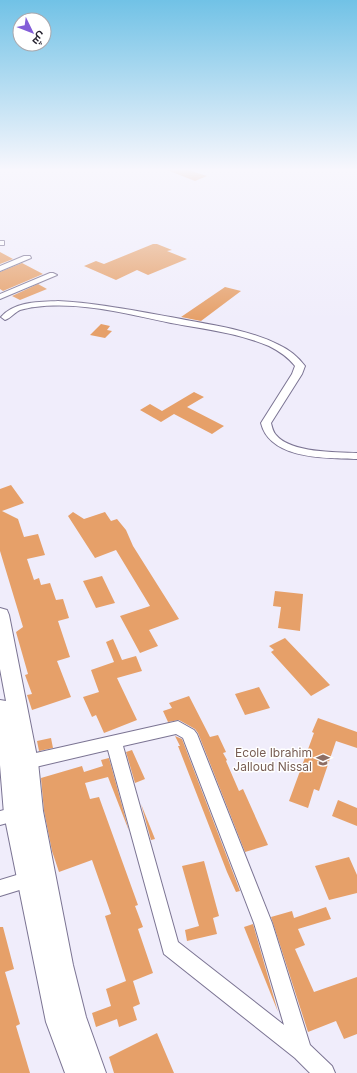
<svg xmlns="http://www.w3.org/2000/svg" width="357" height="1073" viewBox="0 0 357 1073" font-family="Inter,Cairo,sans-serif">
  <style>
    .building { fill: #e6a069 }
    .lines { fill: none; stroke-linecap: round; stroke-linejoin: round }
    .street-casing { stroke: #7b7493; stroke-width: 2 }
    .secondary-casing { stroke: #7b7493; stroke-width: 2 }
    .street { fill: #fff; fill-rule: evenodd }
    .secondary { fill: #fff; fill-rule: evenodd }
    .labels { text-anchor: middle; stroke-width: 3; stroke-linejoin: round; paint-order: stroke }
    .near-education-label { font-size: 12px; fill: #785e54; stroke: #fff; text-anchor: end }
  </style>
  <rect width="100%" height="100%" fill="#f0edfb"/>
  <path class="building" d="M167,170H188L207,176L195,181Z
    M153,244H157L172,250L167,251L187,259L148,275L137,270L116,280L84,266L96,261L104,264Z
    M0,252L13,259L0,264Z
    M22,263L43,274L3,291L0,289V272Z
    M38,284L47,289L20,300L12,296Z
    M225,287L241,291L201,321L181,317Z
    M101,324L110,326L107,330L112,331L105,338L90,335Z
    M194,392L204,397L187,407L224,426L212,434L174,414L161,422L140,410L150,404L162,411Z
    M11,485L24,503L2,511L18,519L24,537L38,534L45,555L27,559L34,580L39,578L41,585L50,583L56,600L63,599L69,618L58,621L70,657L57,661L71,697L32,710L27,695L32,694L25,675L28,674L16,632L23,627L0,551V489Z
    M73,512L84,519L105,512L111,521L117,519L126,530L133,546L179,619L149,630L158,646L140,653L120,616L150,606L116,550L95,558L68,516Z
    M102,576L115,603L96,608L83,581Z
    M275,591L303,594L300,631L278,628L281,607L273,606Z
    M285,638L330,685L311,696L271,652L274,650L269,646Z
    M113,639L122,660L136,656L142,671L117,678L137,720L104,733L96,715L92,717L83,697L99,692L91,670L114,662L106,642Z
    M259,687L270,708L245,715L235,694Z
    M189,696L210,737L218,735L226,752L223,753L227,760L226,761L239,791L243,789L268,845L245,852L198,733L195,729L179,720L168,722L163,711L172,708L169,703Z
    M318,718L357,732V748L336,741L319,791L314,789L308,808L289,801L314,733L312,732Z
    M175,736L182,739L240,891L236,892L227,872L178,746H180Z
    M51,738L53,748L39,751L37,741Z
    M132,750L145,779L135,783L126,752Z
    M109,758L129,831L108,777L85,783L90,799L99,797L138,905L135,906L143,927L138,929L153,973L133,981L140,1004L133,1007L137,1020L119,1027L117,1019L96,1027L92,1013L111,1006L106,989L126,981L105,916L111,914L92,860L59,872L52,851L44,811L41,778L82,766L84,772L103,766L101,760Z
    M338,800L357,808V826L332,816Z
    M141,804L155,839L151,840Z
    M349,857L357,875V893L329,900L315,866Z
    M204,861L219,916L213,918L217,934L187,941L185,930L199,926L182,866Z
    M326,907L331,919L298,929L305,945L295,949L314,992L357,977V1034L344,1039L336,1021L308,1032L271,917L292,911L294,918Z
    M253,924L278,1012L244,927Z
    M0,927H3L14,969L5,972L20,1024L16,1026L30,1073H0Z
    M157,1033L174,1073H114L109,1057Z"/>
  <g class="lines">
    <g class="street-casing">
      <path id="street" d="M0,241H4V245H0Z
        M24,256H30L31,258L0,271V266Z
        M50,273H53L57,275L0,299V294Z
        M58,301C98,303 136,311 176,318C210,325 248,329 279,345C290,350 298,357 305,366L302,374L271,423C272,427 273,432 276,435C291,453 335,452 357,453V459C327,458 270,460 261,423L292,374L295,366C288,357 279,351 269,346C238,333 204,329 171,323C128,314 80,301 35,307C31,307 25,309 20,310C15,312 11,318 5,320L1,317C15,301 39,302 58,301Z
        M178,721L194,730L197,734L272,923L310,1045L332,1066L335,1073H310L295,1058L164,954L108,750L27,769L22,767L19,762L22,757L27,755ZM176,734L183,738L254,923L284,1025L178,942L123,746Z
        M20,806L26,808L28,813L26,818L0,825V811Z
        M33,870L39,872L42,878L39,884L0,896V880Z"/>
    </g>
    <g class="secondary-casing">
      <path id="secondary" d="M0,608L7,610L9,615L38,762L43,811L73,965L86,1017L106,1073H65L46,1022L4,814L0,765V700L6,701L0,669Z"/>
    </g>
    <use href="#street" class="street"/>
    <use href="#secondary" class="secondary"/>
  </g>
  <linearGradient id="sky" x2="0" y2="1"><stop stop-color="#71c2e6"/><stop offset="0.53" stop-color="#f8f7fd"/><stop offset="1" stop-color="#f8f7fd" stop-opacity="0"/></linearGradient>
  <rect width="357" height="320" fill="url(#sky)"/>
  <defs>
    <g id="school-bare" transform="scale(1.08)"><path d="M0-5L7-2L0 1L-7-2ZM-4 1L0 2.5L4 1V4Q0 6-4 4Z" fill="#8d6e63" stroke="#fff" stroke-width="2.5" paint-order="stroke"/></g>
  </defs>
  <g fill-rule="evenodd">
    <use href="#school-bare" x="323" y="760"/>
  </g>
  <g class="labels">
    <g class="near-education-label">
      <text x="312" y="757">Ecole Ibrahim<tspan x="312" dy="14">Jalloud Nissal</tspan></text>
    </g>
  </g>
  <g transform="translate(32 32) rotate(133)"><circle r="19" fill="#ffffff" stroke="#a8a7ac"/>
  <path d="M0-3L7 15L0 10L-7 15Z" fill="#835ed8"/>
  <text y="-6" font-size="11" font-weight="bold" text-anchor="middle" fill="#262330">ش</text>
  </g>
</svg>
